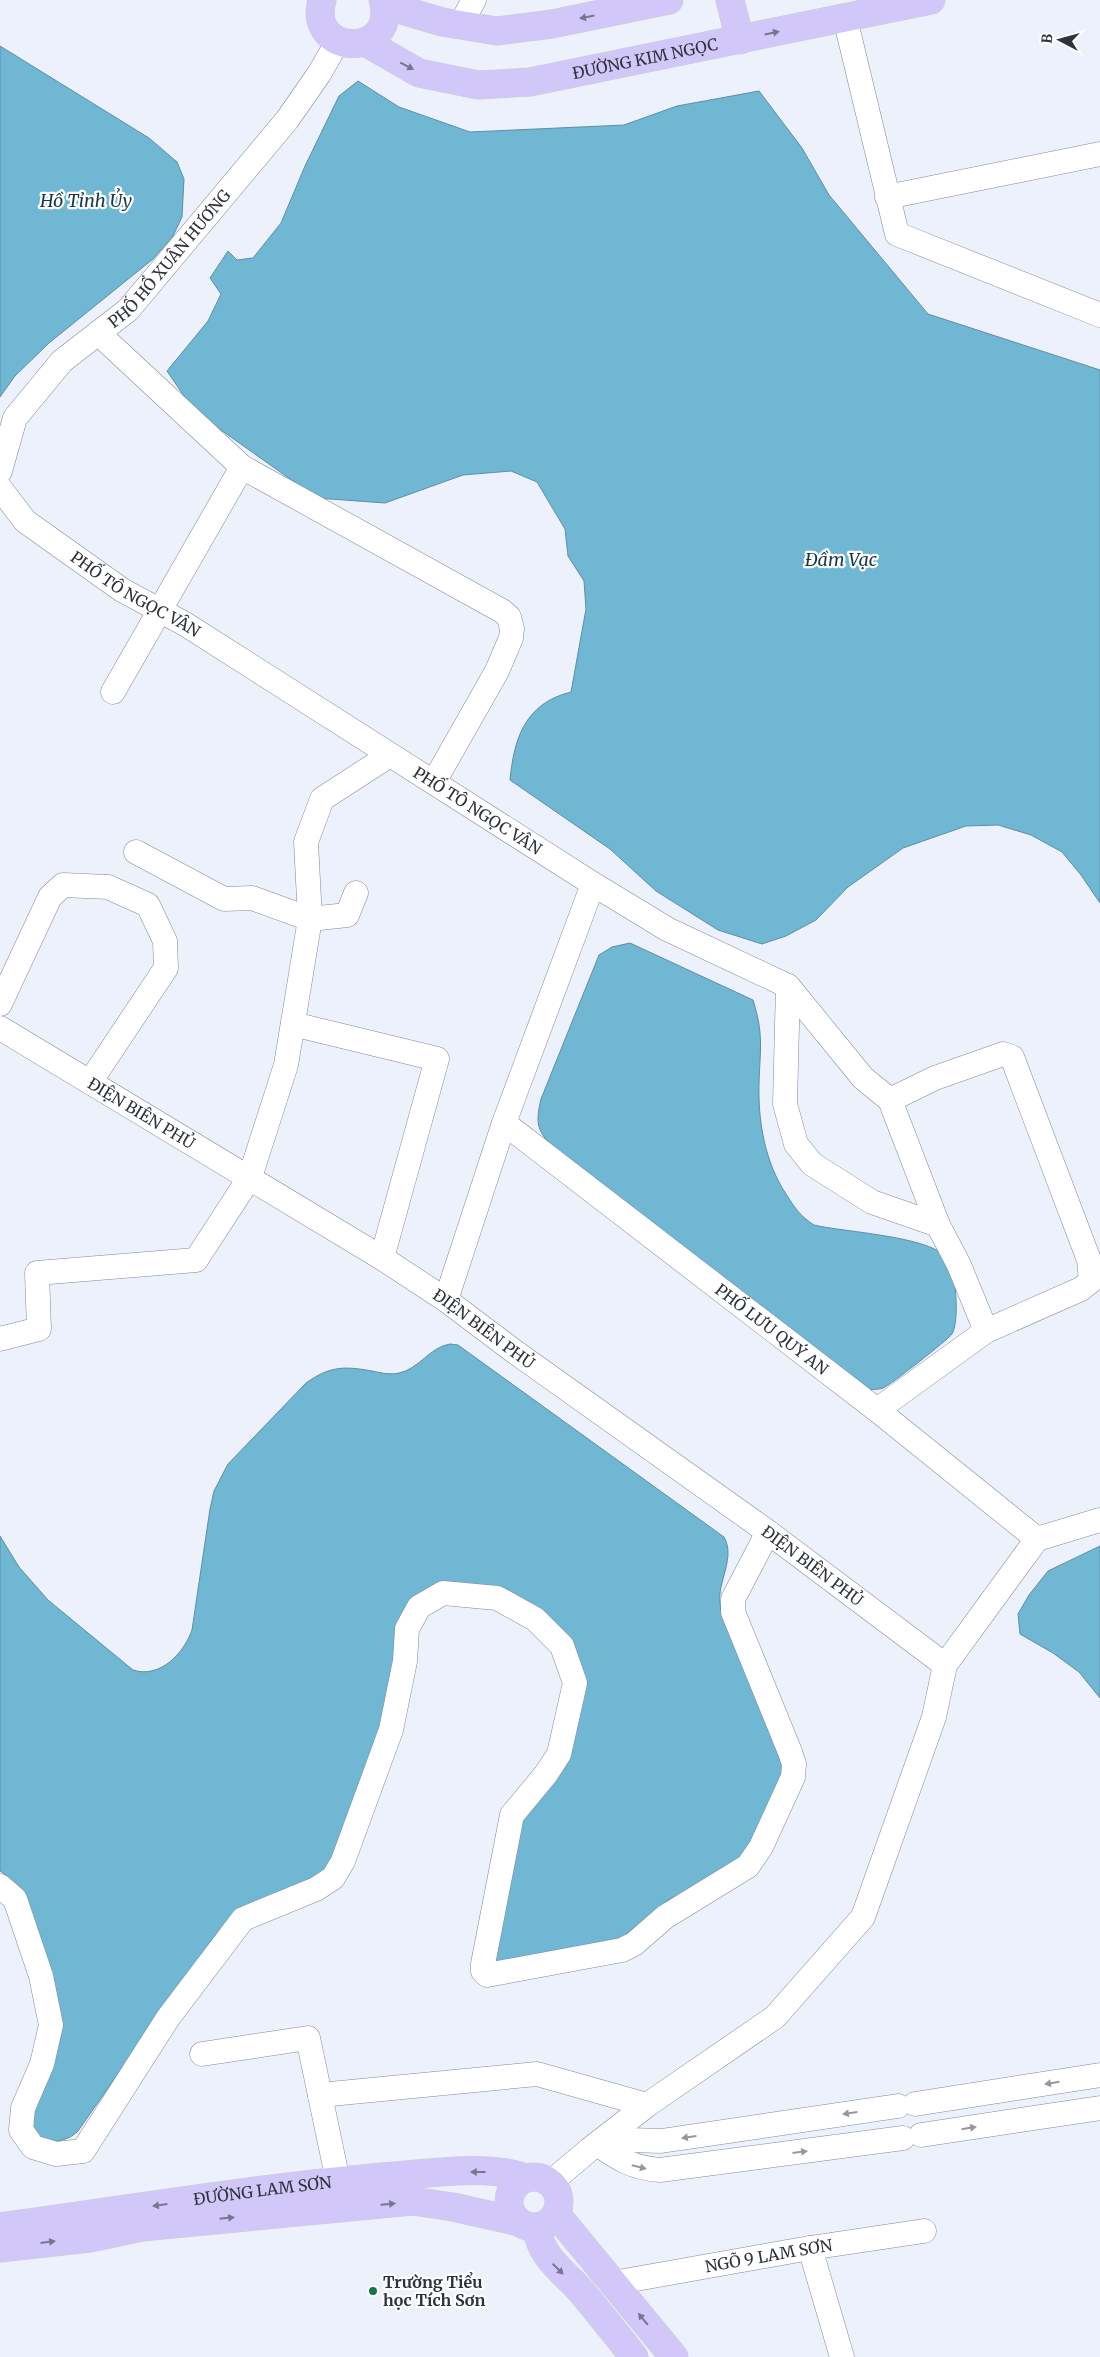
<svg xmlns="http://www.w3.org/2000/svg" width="1100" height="2357" viewBox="0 0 1100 2357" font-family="Merriweather,serif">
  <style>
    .water { fill: #70b7d3; stroke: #5c8fa5 }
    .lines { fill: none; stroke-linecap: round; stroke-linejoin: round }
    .minor-casing { stroke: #81899f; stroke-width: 25 }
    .major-casing { stroke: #cdced0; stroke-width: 29 }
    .minor { stroke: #fff; stroke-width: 24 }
    .major { stroke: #d1c8f9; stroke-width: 28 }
    .oneway { fill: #777690 }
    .oneway2 { fill: #96989d }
    .poi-dot { fill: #167449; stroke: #fefefe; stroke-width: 2 }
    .labels { text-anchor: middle; stroke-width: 4.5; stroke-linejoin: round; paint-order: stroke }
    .street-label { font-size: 16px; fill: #2e323b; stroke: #fefefe }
    .poi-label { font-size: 16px; font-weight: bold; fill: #2e323b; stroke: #fefefe; text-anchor: start }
    .water-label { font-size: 18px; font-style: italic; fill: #173945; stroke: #fefefe }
  </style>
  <rect width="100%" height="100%" fill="#edf1fb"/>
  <path class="water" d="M0,46L149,138L177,162L184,179L182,217L173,236L153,259L49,343L15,376L0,397Z
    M358,81L399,107L470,132L624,125L677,106L759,91L802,148L829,195L928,314L1100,370V903L1081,875L1062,852L1031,835L998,825L966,826L903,848L848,887L816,920L786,936L762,944L718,930L656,891L610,849L510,780C514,737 526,703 571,692L586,609L584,581L568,556L565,529L537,482L511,471L463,475L385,503L317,498L204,418L184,396L167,371L208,321L221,294L210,278L228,251L237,260L253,258L281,223L305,166L339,96Z
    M630,943L753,1000C764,1035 760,1049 759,1084C758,1122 765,1162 786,1194C795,1208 800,1216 814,1225C843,1232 928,1236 946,1257C956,1269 960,1320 952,1334C949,1339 889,1386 883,1388C878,1390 870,1389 864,1390L558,1153C539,1132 534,1128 541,1099L599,955L612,947Z
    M450,1344L458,1345L724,1537C736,1558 717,1582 720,1604C721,1622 735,1637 742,1653C757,1690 769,1728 782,1765V1776L745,1855L722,1873L668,1900L615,1943L498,1963L496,1958L517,1828L580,1688L527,1609L417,1598L386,1715L330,1868L220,1929L202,1953L78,2131C66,2143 48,2144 33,2137L29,2111L60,2041L62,2030L15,1885L6,1875L0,1871V1536L19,1567L48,1600L133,1670C160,1679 184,1653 192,1630L210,1509L214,1491L228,1464L306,1383C330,1366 344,1366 372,1371C381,1373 390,1375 399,1373C419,1369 430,1347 450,1344Z
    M1100,1546V1698L1079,1672L1053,1653L1020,1634L1018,1614L1029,1595L1048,1571Z"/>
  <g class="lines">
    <g class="minor-casing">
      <g id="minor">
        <path d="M845,18L897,234L1100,315"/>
        <path d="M460,25L474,0"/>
        <path d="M887,197L1100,154"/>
        <path d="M98,333L242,467L502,611L509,617L512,629L511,638L497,671L434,782"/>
        <path id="s1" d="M0,471L15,418L62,361L128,310L287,120L319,74L338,41"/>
        <path id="s2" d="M0,488L25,521L122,590L185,624L593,884L504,1123L446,1300"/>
        <path d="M113,692L242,467"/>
        <path d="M136,852L224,899L252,898L310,919L347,915L356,893"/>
        <path d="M593,884L667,929L788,986L863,1078L890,1100L938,1225"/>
        <path d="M788,986L785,1104L796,1144L812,1164L872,1202L938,1225L959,1265L986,1331"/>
        <path d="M0,1004L50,897L63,885L108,887L148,905L165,941L166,968L90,1082"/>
        <path d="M293,1024L437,1059L382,1258"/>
        <path id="s3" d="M0,1028L382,1258L446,1300L515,1352L768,1532L945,1665"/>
        <path id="s4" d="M504,1123L877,1410L1037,1539"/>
        <path d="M0,1339L39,1329L37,1273L196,1260L250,1177L286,1065L310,919L306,842L322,799L390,755"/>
        <path d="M877,1410L986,1331L1081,1289L1091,1281L1089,1260L1012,1057L1003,1054L935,1078L890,1100"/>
        <path d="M0,1886L15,1899L41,1976L51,2025L42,2064L23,2108L21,2130L33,2147L56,2154L83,2151L168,2018L243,1919L316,1889L333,1878L343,1861L391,1730L405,1661L407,1629L419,1607L443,1593L497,1598L535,1619L562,1646L575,1683L559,1754L546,1774L512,1815L483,1964V1971L487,1975L622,1950L634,1944L665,1917L748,1866L761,1847L793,1777L794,1764L790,1752L733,1612V1599L768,1532"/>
        <path d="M202,2054L308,2038L338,2181"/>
        <path d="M320,2095L537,2074L647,2105"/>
        <path d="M915,2104L1100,2075"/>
        <path d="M609,2135L630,2140L661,2141L898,2106"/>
        <path d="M921,2135L1100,2108"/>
        <path d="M597,2144C619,2159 632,2168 660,2170L903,2138"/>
        <path d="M551,2182L589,2150L647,2105L775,2017L863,1917L934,1717L945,1665L1037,1539L1100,1520"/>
        <path d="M810,2248L842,2357"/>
        <path id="s5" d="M613,2283L810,2248L924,2231"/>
      </g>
    </g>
    <g class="major-casing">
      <g id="major">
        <path d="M322,0C306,57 399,59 383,0"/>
        <path d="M730,0L740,40"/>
        <path d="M385,5L442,22L497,31L552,24L669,0"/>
        <path id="s6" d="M365,42L419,73L478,85L530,82L931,0"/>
        <circle cx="534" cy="2202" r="25"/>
        <path d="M556,2214L674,2357"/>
        <path id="s7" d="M0,2227C131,2209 262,2187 394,2176C434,2173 488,2164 526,2178"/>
        <path d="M536,2227C542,2259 561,2269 581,2291C599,2313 617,2335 634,2357"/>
        <path d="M0,2248L90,2238L142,2227L413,2201L453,2207L519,2222"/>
      </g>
    </g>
    <use href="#minor" class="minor"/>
    <use href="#major" class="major"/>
  </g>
  <defs><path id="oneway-solid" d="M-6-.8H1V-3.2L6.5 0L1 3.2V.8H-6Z" transform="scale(1.25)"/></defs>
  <g class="oneway">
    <use href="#oneway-solid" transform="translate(587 17) rotate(169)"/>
    <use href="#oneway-solid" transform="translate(772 33) rotate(-12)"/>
    <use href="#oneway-solid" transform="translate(407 66) rotate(27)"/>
    <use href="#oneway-solid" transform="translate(478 2172) rotate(180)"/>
    <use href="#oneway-solid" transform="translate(388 2204) rotate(-5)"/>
    <use href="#oneway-solid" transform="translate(160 2205) rotate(172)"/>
    <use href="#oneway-solid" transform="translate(227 2218) rotate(-6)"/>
    <use href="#oneway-solid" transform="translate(48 2242) rotate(-7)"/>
    <use href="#oneway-solid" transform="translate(558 2269) rotate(45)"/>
    <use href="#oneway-solid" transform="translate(643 2319) rotate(-130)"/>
  </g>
  <g class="oneway2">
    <use href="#oneway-solid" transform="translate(1052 2083) rotate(171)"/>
    <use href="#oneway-solid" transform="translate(850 2113) rotate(172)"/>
    <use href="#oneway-solid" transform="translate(969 2128) rotate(-9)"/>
    <use href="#oneway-solid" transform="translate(689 2137) rotate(172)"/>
    <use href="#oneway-solid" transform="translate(800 2152) rotate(-7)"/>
    <use href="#oneway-solid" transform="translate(639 2167) rotate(14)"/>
  </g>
  <circle class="poi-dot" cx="373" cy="2291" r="5"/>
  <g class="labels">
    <g class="street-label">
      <text dy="6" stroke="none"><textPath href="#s6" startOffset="292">ĐƯỜNG KIM NGỌC</textPath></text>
      <text dy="6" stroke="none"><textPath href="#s1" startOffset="278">PHỐ HỒ XUÂN HƯƠNG</textPath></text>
      <text dy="6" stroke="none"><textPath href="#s2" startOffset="174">PHỐ TÔ NGỌC VÂN</textPath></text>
      <text dy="6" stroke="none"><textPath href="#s2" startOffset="579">PHỐ TÔ NGỌC VÂN</textPath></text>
      <text dy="6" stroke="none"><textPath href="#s3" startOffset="165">ĐIỆN BIÊN PHỦ</textPath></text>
      <text dy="6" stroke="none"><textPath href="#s3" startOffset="570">ĐIỆN BIÊN PHỦ</textPath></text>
      <text dy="6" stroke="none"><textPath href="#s4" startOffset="338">PHỐ LƯU QUÝ AN</textPath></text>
      <text dy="6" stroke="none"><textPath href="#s3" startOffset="975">ĐIỆN BIÊN PHỦ</textPath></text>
      <text dy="6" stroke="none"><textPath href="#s7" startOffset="265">ĐƯỜNG LAM SƠN</textPath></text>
      <text dy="6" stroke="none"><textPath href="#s5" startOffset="158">NGÕ 9 LAM SƠN</textPath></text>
    </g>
    <g class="poi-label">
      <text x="383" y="2288">Trường Tiểu<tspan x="383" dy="18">học Tích Sơn</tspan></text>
    </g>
    <g class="water-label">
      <text x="86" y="207">Hồ Tỉnh Ủy</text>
      <text x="841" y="566">Đầm Vạc</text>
    </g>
  </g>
  <g transform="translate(1060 40) rotate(276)" stroke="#fefefe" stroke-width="4" paint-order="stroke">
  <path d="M0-4L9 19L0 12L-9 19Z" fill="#2e323b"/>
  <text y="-8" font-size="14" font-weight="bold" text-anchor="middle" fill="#2e323b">B</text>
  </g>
</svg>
